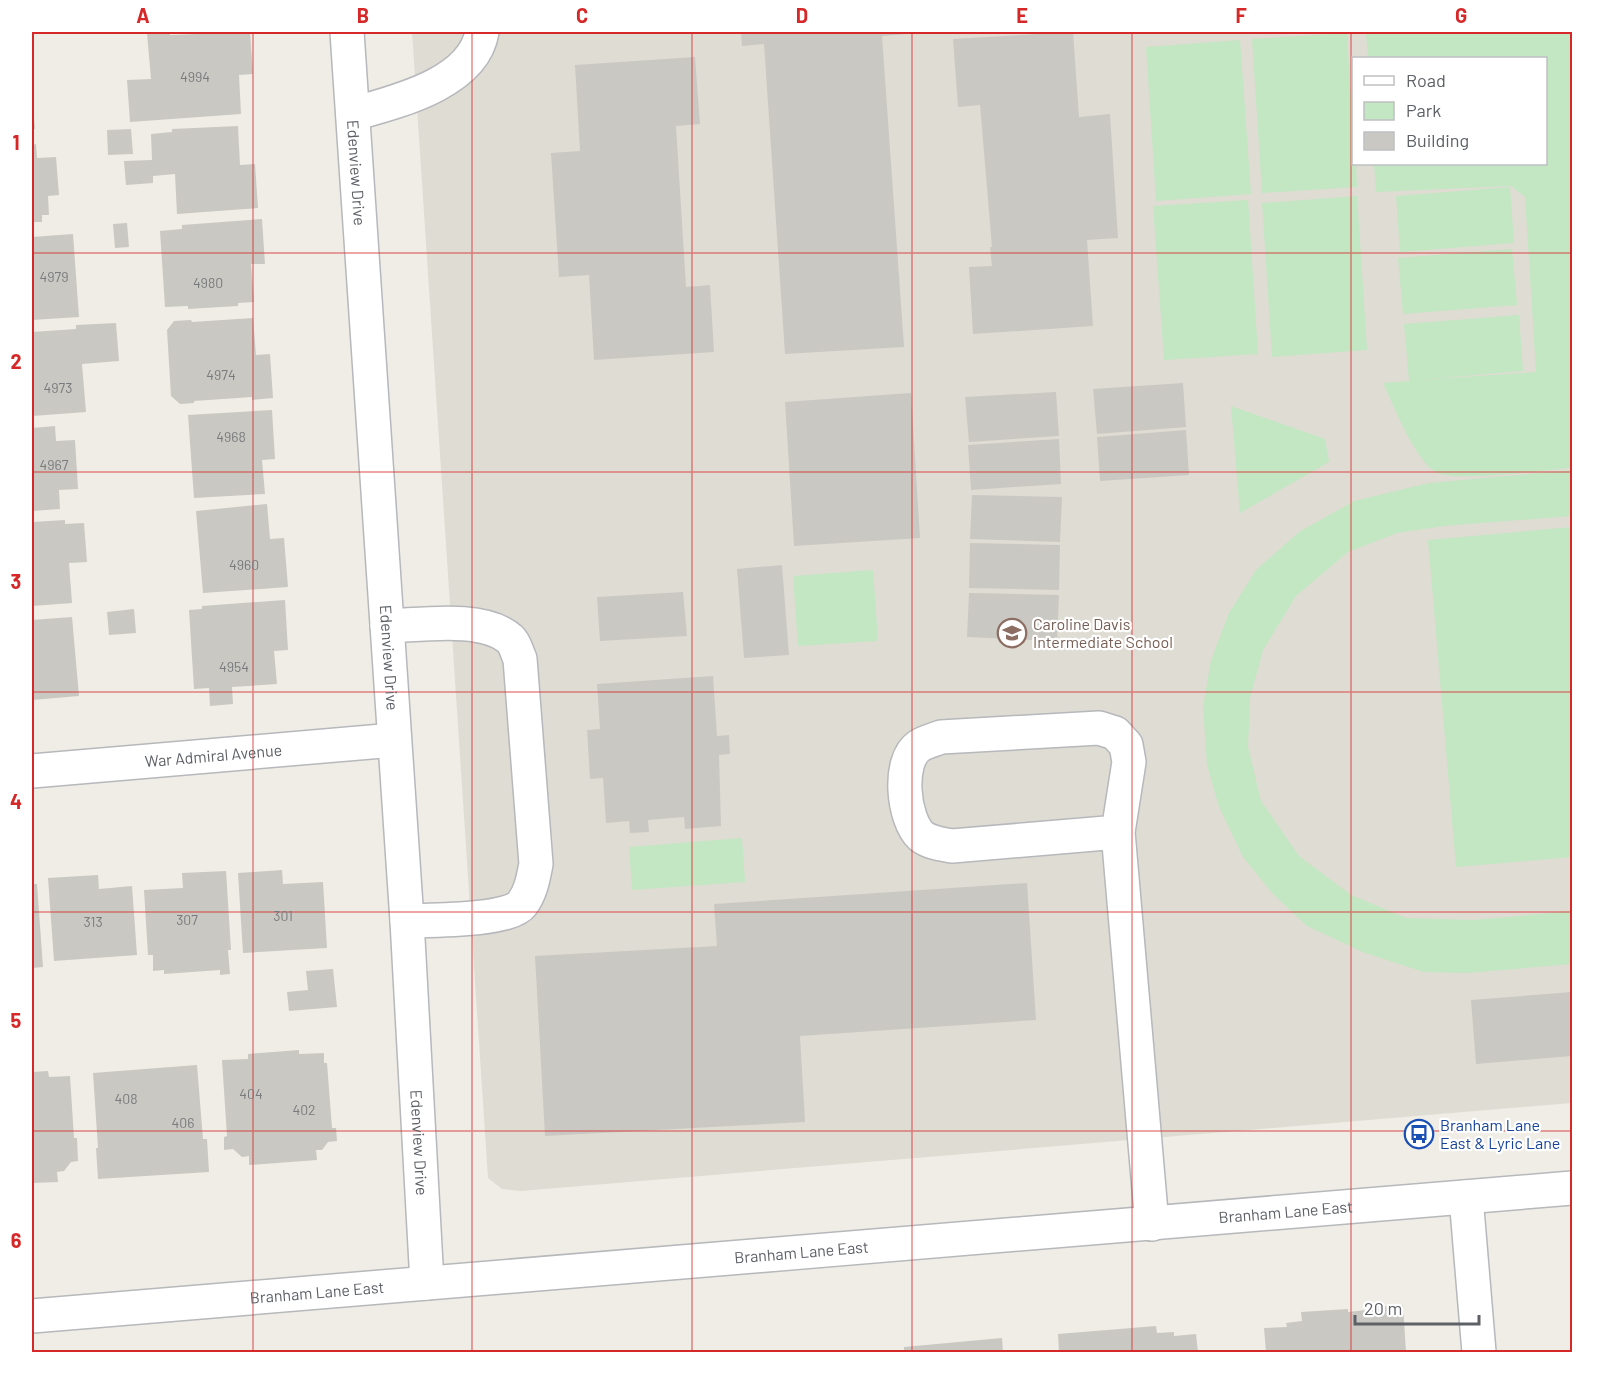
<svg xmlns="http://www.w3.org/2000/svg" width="1604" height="1384" viewBox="0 0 1604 1384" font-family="Barlow,sans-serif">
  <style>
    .education { fill: #dfdcd3; fill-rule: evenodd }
    .green { fill: #c2e7c2 }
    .building { fill: #cac8c2 }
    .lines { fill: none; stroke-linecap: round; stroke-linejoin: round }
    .minor-casing { stroke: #b6b8bc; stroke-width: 36 }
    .minor { stroke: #fff; stroke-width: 33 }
    .grid { fill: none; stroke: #d62828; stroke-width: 1.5; stroke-opacity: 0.55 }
    .labels { text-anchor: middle; stroke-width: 4.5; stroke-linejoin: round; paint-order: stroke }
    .number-label { font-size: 14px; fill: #787b7d }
    .street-label { font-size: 16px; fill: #5d6166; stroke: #fff }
    .education-label { font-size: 16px; fill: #785e54; stroke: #fff; text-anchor: start }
    .transit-label { font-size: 16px; fill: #164399; stroke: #fff; text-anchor: start }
    .neatline { fill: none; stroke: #d62828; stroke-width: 2 }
    .grid-label { font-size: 20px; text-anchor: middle; font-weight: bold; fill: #d62828 }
  </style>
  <rect width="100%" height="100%" fill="#efede5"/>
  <path class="education" d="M412,32H1572V1103L521,1191L502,1189L488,1178ZM1354,58H1546V164H1354Z"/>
  <path class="green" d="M1366,32H1572V468C1545,470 1459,482 1438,473C1416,464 1393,404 1383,383L1409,381L1404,324L1519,315L1523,371L1417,380L1536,372L1525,197L1511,186L1376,192L1374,164H1546V58H1368Z
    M1347,33L1353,132L1354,164H1356L1357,187L1262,193L1252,39Z
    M1240,40L1251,194L1156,201L1146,47Z
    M1510,187L1514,243L1400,252L1396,196Z
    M1357,196L1367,350L1272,357L1262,203Z
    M1248,200L1258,354L1164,360L1153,206Z
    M1512,249L1517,305L1403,314L1398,258Z
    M1231,406L1325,439L1329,462L1240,513Z
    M1572,470V516L1444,526L1397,533L1348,552L1296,596L1263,650L1250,698L1248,747L1261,801L1299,856L1351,895L1406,918L1473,920L1572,911V964L1467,973L1424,972L1365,953L1307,926L1272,893L1243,857L1219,807L1207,765L1203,707L1211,660L1229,613L1256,570L1299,532L1354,501L1429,483Z
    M1572,527V857L1456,867L1428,540Z
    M873,570L878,641L798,646L793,576Z
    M742,838L745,882L632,890L629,847Z"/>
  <path class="building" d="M170,32V35L250,32L253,74L239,75L241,114L130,122L127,80L151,79L147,33Z
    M741,32H920V33L882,36L904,347L785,354L764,44L742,46Z
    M1073,32L1079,117L1110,114L1118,238L1087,240L1093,326L973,334L969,267L992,266L990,247H992L980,105L958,107L953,39Z
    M695,57L700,124L676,126L686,287L710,285L714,352L594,360L589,275L559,277L551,153L580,151L575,65Z
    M32,105H33L35,129H32Z
    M238,126L240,165L255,164L258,208L177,214L175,174L153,176V183L126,185L124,161L152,160L151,134L172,132V129Z
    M131,129L133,154L108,155L107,130Z
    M36,144L37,158L56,157L59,195L48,196L49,215H42V222H32V145Z
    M262,219L265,264H251L254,302L238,303V306L188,309V306L165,307L160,231L182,229V225Z
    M127,223L129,247L115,248L113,224Z
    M73,234L79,317L32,320V237Z
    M253,318L256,355L270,354L273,398L252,400V397L194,401V403L180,404L171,396L167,330L174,321L191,320L192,322Z
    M116,323L119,361L82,364L86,412L32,416V332L76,329V325Z
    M1183,383L1186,427L1097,434L1093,389Z
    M1056,392L1059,436L969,442L965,397Z
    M911,393L920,538L794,546L785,402Z
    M272,410L275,459L262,460L265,494L194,498L188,415Z
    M55,426L56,441L75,440L78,489L59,490L60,509L32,511V428Z
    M1186,430L1189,475L1100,481L1097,437Z
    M1059,439L1061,484L971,490L968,445Z
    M972,495L1062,497L1060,542L970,539Z
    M267,504L270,539L284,538L288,587L203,593L196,511Z
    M65,520V524L84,523L87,562L69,563L72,603L32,606V522Z
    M970,543L1060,545L1059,590L969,588Z
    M782,565L789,655L744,658L737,569Z
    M683,592L687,636L600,641L597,597Z
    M969,593L1059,595L1057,641L967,637Z
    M285,600L288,650L274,651L277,684L232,687L233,704L210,706L209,688L194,689L189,610L202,609V606Z
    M134,609L136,633L109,635L107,612Z
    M72,617L79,696L32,700V620Z
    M713,676L717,736L729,735L730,754L719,755L721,826L685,829L684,817L648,820L649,832L630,833L629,821L606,823L603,778L590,779L587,730L600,729L597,684Z
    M282,870L283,884L323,882L327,948L243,953L238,873Z
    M226,871L231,950H228L230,974L220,975V970L164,974V970L153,971V955H148L144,890L183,888L182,873Z
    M98,875L99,889L132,886L137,955L54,961L48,878Z
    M1027,883L1036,1020L800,1036L805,1122L545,1136L535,956L717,946L714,904Z
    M32,884H37L43,967L32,968Z
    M333,969L337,1007L289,1011L287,992L308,990L306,971Z
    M1572,992V1056L1476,1064L1471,1000Z
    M299,1050V1054L324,1053V1063H327L332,1128H336L337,1141L328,1142L322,1150H316L317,1160L249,1165V1156L242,1157L233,1149L224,1150V1137L227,1136L222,1060L248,1059V1054Z
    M197,1065L203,1139H207L209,1172L98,1179L96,1148H98L93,1073Z
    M48,1071L49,1077L70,1076L74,1138H77L78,1161L71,1162L64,1171L57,1172L58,1182L32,1183V1072Z
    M1403,1305L1406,1352H1266L1264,1328L1287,1327L1286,1323L1302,1321L1301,1312L1348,1309V1312L1376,1309V1307Z
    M1156,1326L1157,1333L1174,1332V1336L1196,1334L1198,1352H1059L1058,1334Z
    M1002,1338L1003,1352H904V1347Z"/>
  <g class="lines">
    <g class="minor-casing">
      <g id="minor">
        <path id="s1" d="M347,32L407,921L427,1283"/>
        <path d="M353,114C395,102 473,84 482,32"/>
        <path d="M387,626C421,625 483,615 510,639C515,643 517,653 520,659L536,864C533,879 531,892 522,904C509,921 430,920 407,921"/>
        <path id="s2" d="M32,771L394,740"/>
        <path d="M1118,832L952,846C941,844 930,843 921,836C903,819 897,761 919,746C925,742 934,740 941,737L1099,728L1115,733L1126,745L1129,762L1118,832L1152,1224"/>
        <path d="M1466,1197L1479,1352"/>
        <path id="s3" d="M32,1316L1572,1188"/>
      </g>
    </g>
    <use href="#minor" class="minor"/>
  </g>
  <path class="grid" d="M253,32V1352M472,32V1352M692,32V1352M912,32V1352M1132,32V1352M1351,32V1352M32,253H1572M32,472H1572M32,692H1572M32,912H1572M32,1131H1572"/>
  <defs>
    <g id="school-ring" transform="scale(1.5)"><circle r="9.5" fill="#fff" stroke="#8d6e63" stroke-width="1.5"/><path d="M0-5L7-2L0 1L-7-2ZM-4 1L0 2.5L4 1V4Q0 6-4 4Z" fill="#8d6e63"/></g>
    <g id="bus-ring" transform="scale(1.5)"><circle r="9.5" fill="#fff" stroke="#1a4fb4" stroke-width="1.5"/><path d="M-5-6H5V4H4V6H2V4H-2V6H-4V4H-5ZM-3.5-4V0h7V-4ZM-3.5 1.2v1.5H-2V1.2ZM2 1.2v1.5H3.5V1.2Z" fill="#1a4fb4"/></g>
  </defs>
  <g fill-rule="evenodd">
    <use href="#school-ring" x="1012" y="633"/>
    <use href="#bus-ring" x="1419" y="1134"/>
  </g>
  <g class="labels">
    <g class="number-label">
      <text x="195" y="82">4994</text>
      <text x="54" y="282">4979</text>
      <text x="208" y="288">4980</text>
      <text x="221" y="380">4974</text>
      <text x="58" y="393">4973</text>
      <text x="231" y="442">4968</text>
      <text x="54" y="470">4967</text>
      <text x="244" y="570">4960</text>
      <text x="234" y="672">4954</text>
      <text x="283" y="921">301</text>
      <text x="187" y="925">307</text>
      <text x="93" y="927">313</text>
      <text x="251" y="1099">404</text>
      <text x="126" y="1104">408</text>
      <text x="304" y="1115">402</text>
      <text x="183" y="1128">406</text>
    </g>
    <g class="street-label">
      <text dy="6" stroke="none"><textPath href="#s1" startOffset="141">Edenview Drive</textPath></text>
      <text dy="6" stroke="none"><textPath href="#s1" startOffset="627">Edenview Drive</textPath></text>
      <text dy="6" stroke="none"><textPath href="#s2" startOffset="182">War Admiral Avenue</textPath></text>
      <text dy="6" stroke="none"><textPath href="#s1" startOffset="1113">Edenview Drive</textPath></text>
      <text dy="6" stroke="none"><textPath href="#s3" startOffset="1258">Branham Lane East</textPath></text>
      <text dy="6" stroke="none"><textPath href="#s3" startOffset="772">Branham Lane East</textPath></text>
      <text dy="6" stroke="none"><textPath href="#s3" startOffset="286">Branham Lane East</textPath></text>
    </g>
    <g class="education-label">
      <text x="1033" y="630">Caroline Davis<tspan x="1033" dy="18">Intermediate School</tspan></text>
    </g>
    <g class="transit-label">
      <text x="1440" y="1131">Branham Lane<tspan x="1440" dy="18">East &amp; Lyric Lane</tspan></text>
    </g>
  </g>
  <rect width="1604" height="1384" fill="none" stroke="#ffffff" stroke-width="66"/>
  <rect x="1352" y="57" width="195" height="108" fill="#ffffff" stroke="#bec0c2" stroke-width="1.5"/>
  <rect x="1364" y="76" width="30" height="9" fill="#ffffff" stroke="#bec0c2" stroke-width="1.5"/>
  <text x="1406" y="87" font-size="18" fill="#5d6166">Road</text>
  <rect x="1364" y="102" width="30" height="18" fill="#c2e7c2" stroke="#bec0c2" stroke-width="1.5"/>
  <text x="1406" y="117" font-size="18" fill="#5d6166">Park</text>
  <rect x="1364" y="132" width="30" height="18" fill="#cac8c2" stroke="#bec0c2" stroke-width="1.5"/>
  <text x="1406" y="147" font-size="18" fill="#5d6166">Building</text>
  <path d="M1355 1315v9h124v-9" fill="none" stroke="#5d6166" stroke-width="3"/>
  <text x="1364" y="1315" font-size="18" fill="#5d6166" stroke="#ffffff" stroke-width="4.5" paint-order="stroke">20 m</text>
  <rect x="33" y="33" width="1538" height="1318" class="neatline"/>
  <g class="grid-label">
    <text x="143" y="23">A</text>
    <text x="363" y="23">B</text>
    <text x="582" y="23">C</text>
    <text x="802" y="23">D</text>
    <text x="1022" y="23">E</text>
    <text x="1241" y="23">F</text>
    <text x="1461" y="23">G</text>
    <text x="16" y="150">1</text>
    <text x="16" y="369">2</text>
    <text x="16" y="589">3</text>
    <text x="16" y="809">4</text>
    <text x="16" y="1028">5</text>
    <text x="16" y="1248">6</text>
  </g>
</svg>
